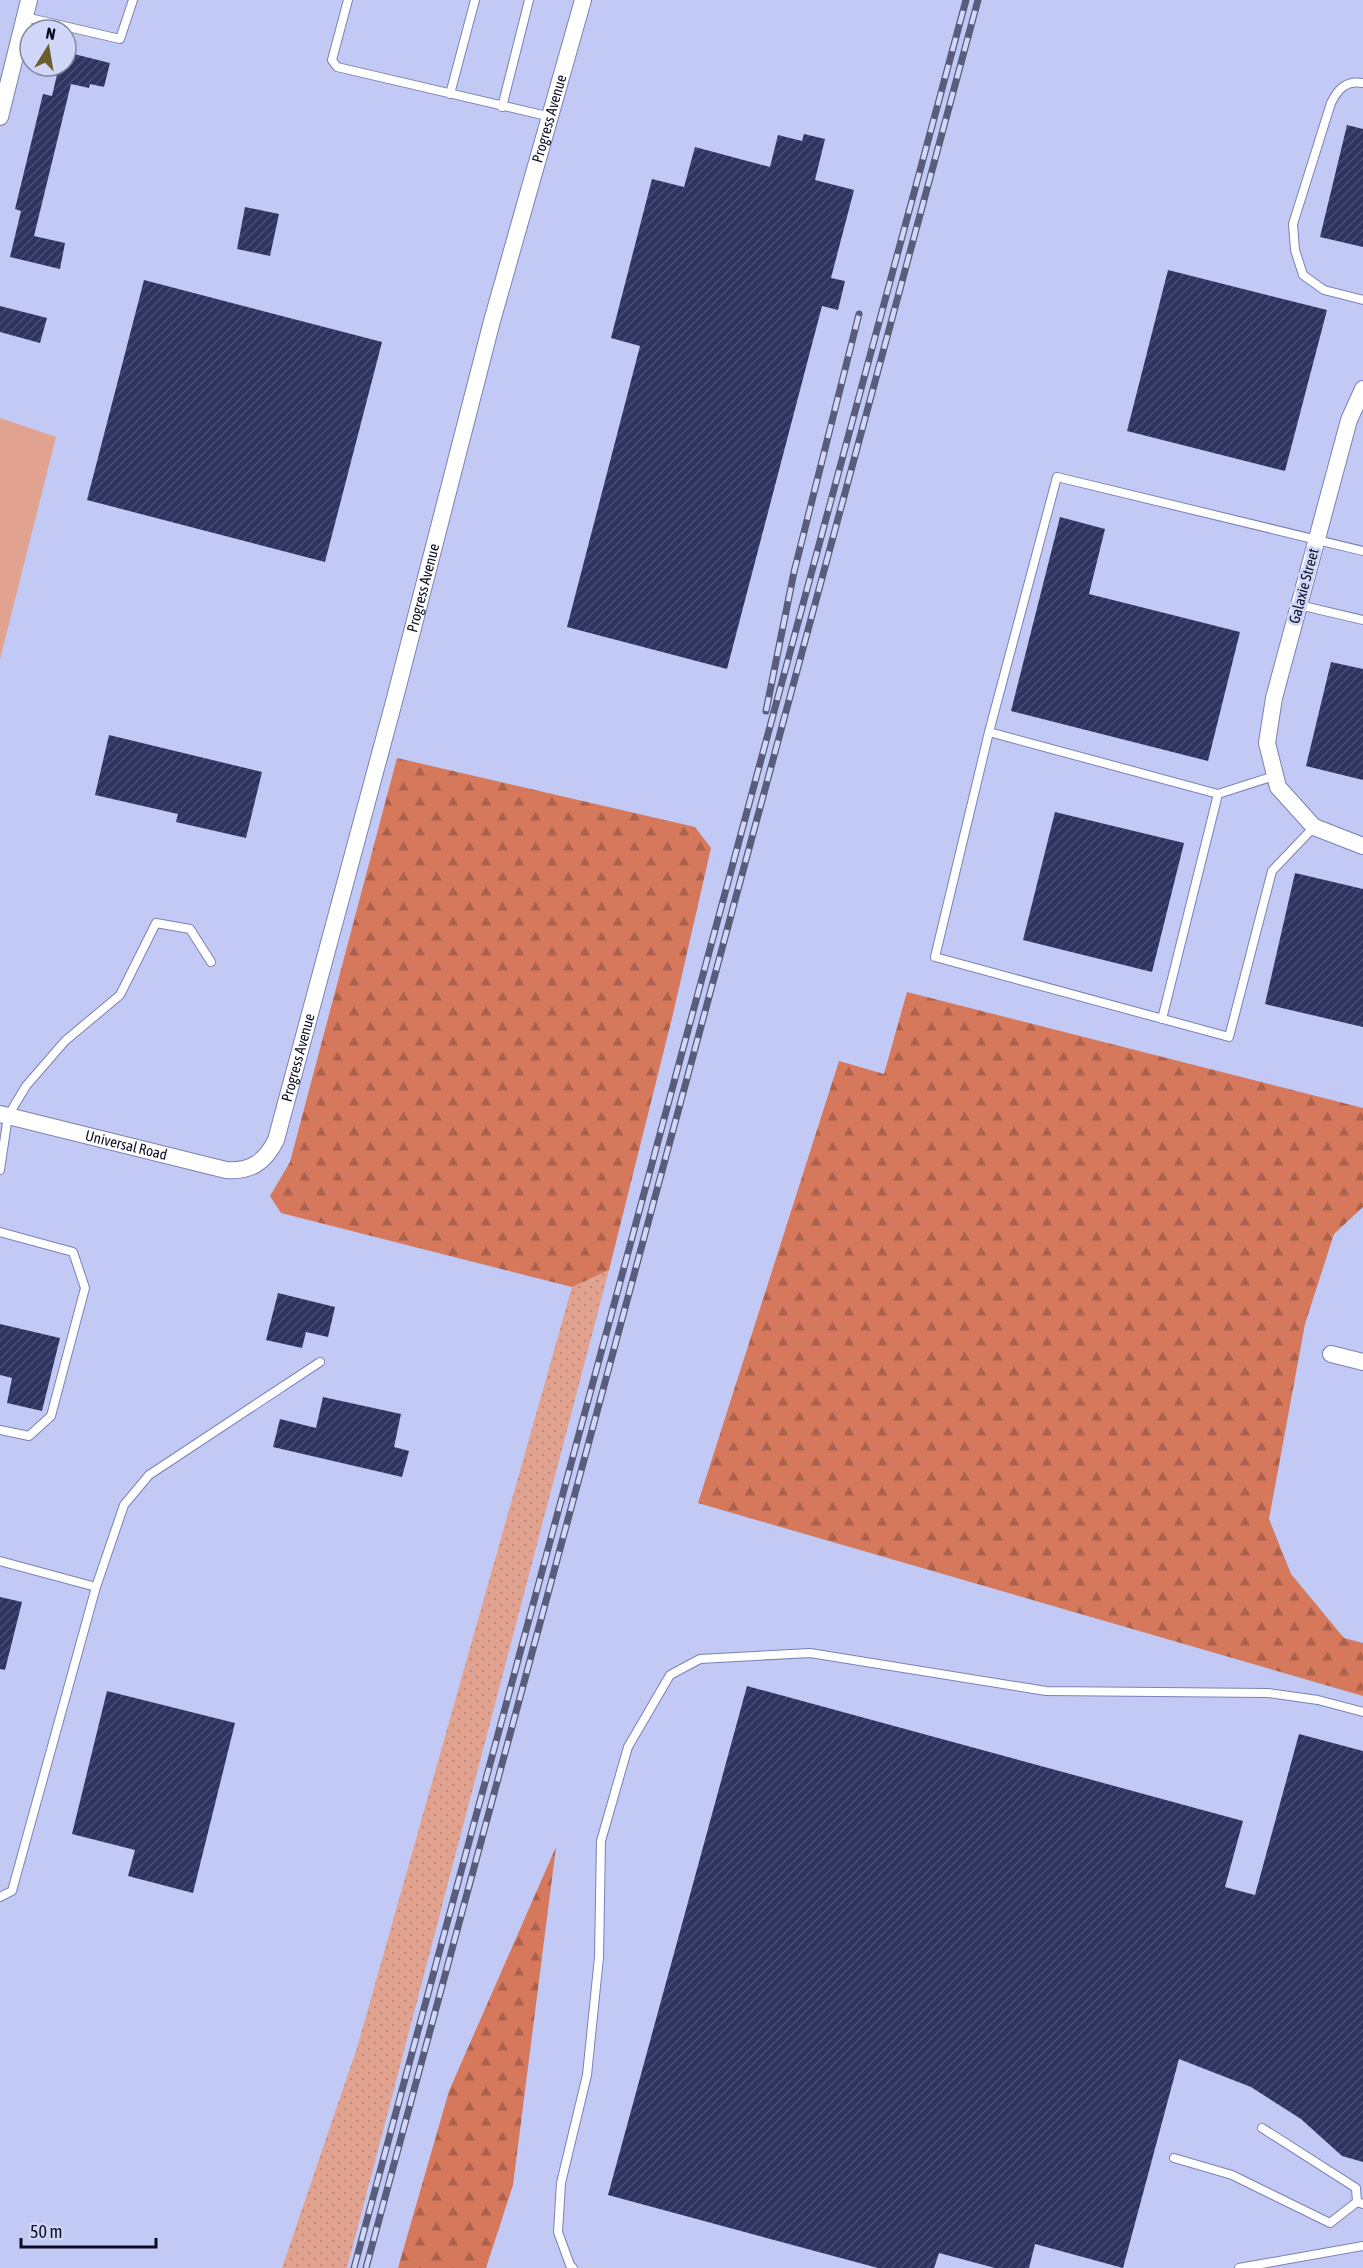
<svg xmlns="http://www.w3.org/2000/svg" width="1363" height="2268" viewBox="0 0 1363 2268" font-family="'Asap Condensed',sans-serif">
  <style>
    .grass { fill: url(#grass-dots) }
    .forest { fill: url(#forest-firs) }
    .park { fill: #e1a390 }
    .building { fill: url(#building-hatch) }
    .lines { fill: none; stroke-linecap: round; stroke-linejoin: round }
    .lane-casing { stroke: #7a82b5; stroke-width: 10 }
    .street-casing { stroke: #7a82b5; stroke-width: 18 }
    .lane { stroke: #fff; stroke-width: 8 }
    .street { stroke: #fff; stroke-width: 16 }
    .rail-casing { stroke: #595d7b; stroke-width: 7 }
    .rail { stroke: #d1d7f8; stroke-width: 4.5; stroke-dasharray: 14; stroke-linecap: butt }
    .labels { text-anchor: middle; stroke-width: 6; stroke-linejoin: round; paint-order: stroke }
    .street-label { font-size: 15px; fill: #0c0e21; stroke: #d1d7f8 }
  </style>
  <defs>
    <pattern id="grass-dots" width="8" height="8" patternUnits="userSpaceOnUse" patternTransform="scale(1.5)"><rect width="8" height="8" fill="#e1a390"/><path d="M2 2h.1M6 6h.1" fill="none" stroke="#c08b7c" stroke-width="1.8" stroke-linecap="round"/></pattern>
    <pattern id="forest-firs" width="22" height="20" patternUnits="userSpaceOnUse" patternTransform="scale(1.5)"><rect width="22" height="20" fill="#d5785b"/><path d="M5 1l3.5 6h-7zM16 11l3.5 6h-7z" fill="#ab614b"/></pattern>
    <pattern id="building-hatch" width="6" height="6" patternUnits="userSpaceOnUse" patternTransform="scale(1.5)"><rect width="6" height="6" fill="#2f3360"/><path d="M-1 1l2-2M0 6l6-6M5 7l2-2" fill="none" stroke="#4a4d72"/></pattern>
  </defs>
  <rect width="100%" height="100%" fill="#c2c9f5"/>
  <path class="grass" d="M609,1270L347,2268H282L357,2048L572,1287Z"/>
  <path class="forest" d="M397,758L695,827L711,848L673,1014L609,1270L572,1287L281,1213L270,1196L290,1162Z
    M907,992L1363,1108V1207L1334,1234L1305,1324L1269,1519L1291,1574L1344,1638L1363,1643V1696L698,1503L839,1061L884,1074Z
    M556,1847L513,2185L486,2268H398L449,2091Z"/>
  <path class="park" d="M0,418L56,437L0,659Z"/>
  <path class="building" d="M66,52L110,63L104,87L90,84L89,88L71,84L34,236L65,243L60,269L10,257L21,211L15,209L43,94L52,96L59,66H66Z
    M1347,125L1363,129V247L1320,237Z
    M804,134L825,139L815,180L854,190L831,278L845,281L838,310L822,306L727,669L567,627L640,346L611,338L652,179L684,187L695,147L770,167L778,135L802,141Z
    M245,207L279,214L270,256L237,249Z
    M1168,270L1327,310L1285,471L1127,431Z
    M144,280L382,342L325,562L87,500Z
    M0,306L47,318L40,343L0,332Z
    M1060,517L1105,529L1089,594L1240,632L1208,761L1011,711Z
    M1331,662L1363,669V780L1306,766Z
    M109,735L262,772L246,838L176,822L178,814L95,795Z
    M1055,812L1184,843L1152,972L1023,940Z
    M1295,873L1363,889V1027L1265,1004Z
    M278,1293L335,1307L328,1337L306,1332L302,1348L266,1340Z
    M0,1324L60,1338L42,1411L7,1403L12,1378L0,1375Z
    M323,1397L401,1414L394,1447L409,1451L402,1477L273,1447L280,1419L316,1428Z
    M0,1597L22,1602L5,1670L0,1669Z
    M747,1686L1243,1821L1225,1887L1255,1895L1299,1734L1363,1751V2162L1342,2156L1301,2119L1251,2087L1179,2059L1123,2268L1035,2244L1029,2268H995L939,2253L934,2268H878L608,2195Z
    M107,1691L235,1723L193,1893L128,1876L135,1850L72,1834Z"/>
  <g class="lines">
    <g class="lane-casing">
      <path id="lane" d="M348,0L332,60L337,67L551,117
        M25,17L120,39L133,0
        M1363,83C1346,80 1338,89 1331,103L1293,224L1295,250L1303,275L1324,290L1363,300
        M450,94L475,0
        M502,107L529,0
        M1299,605L1363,620
        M989,732L1057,477L1363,551
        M1274,776L1218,794L989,732L935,957L1229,1037L1272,871L1314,827
        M1162,1019L1218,794
        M0,1170L8,1116L26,1086L65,1041L120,995L156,923L190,929L211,962
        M0,1232L73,1252L85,1288L51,1416L29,1436L0,1430
        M0,1561L96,1587L12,1891L0,1897
        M96,1587L124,1505L149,1475L320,1362
        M1262,2128L1356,2188L1357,2202L1363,2204
        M1174,2158L1232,2175L1330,2223L1357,2202
        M573,2268L570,2265L558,2232L561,2183L587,2075L599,1957L601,1841L628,1747L670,1675L700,1659L810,1653L1046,1691L1268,1693L1318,1700L1363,1712
        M1239,2268L1363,2246"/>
    </g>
    <g class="street-casing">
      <g id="street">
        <path d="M0,117L29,0"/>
        <path d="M1363,389L1349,420L1274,698L1267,743L1278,787L1314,827L1363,846"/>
        <path id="s1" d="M0,1114L226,1170C251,1172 265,1162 276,1140L395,698L492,321L583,0"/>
        <path d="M1331,1354L1363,1362"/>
      </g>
    </g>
    <use href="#lane" class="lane"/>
    <use href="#street" class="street"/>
    <g class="rail-casing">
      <path id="rail" d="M766,711L794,572L859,314
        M354,2268L966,0
        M366,2268L978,0"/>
    </g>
    <use href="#rail" class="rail"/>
  </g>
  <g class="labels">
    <g class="street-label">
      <text dy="5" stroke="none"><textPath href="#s1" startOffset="1353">Progress Avenue</textPath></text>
      <text transform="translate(1304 586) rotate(-75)" y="5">Galaxie Street</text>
      <text dy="5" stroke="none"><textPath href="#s1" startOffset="867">Progress Avenue</textPath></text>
      <text dy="5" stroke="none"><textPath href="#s1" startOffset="381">Progress Avenue</textPath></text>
      <text dy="5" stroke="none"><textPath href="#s1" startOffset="130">Universal Road</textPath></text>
    </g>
  </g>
  <g transform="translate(48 48) rotate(11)"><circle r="28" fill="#d1d7f8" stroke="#8287a2" stroke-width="1.5"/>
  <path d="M0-4.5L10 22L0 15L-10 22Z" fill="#6a5f2c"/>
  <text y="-9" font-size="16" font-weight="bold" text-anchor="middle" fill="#0c0e21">N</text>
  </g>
  <path d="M21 2238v9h135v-9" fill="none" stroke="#0c0e21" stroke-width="3"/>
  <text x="30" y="2238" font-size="18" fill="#0c0e21" stroke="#d1d7f8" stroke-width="4.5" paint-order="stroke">50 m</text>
</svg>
